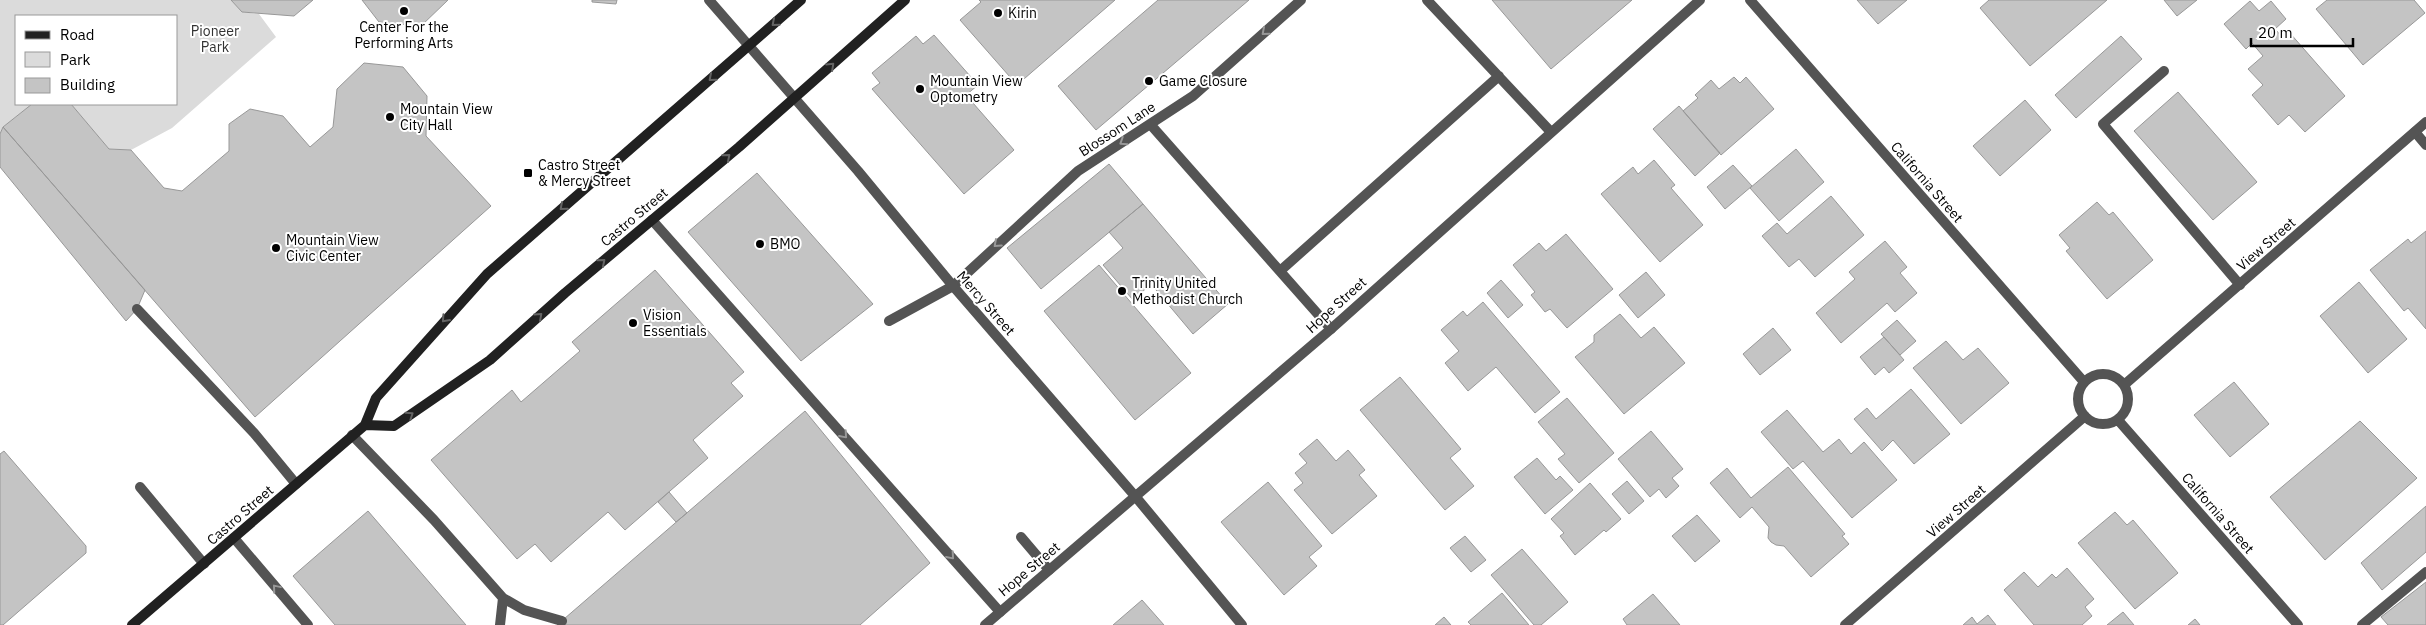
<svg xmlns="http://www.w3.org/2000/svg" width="2426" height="625" viewBox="0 0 2426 625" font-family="'IBM Plex Sans',sans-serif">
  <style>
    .green { fill: #dbdbdb }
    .building { fill: #c4c4c4; stroke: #989898 }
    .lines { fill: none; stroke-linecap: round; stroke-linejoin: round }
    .lane { stroke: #545454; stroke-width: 10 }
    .street { stroke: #545454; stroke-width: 10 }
    .secondary { stroke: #212121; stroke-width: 10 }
    .oneway { stroke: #646464 }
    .oneway2 { stroke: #989898 }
    .poi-dot { fill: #000; stroke: #fff; stroke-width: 2 }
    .labels { text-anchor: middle; stroke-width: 4; stroke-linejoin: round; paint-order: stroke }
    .poi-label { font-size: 14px; fill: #000; stroke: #fff; text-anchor: start }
    .park-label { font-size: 14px; fill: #323232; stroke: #fff }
    .street-label { font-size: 14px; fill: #000; stroke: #fff }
  </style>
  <rect width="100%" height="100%" fill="#fff"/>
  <path class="green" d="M0,0H231L242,12L259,14L276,37L172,128L131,150L109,149L71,104H176V16H16V104H32L3,127L0,134Z"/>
  <path class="building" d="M231,0H313L294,16L242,12Z
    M362,0H448L421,26L379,22Z
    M592,0H617L616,4L592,2Z
    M979,0H1115L1017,85L960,20L981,2Z
    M1158,0H1249L1096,130L1058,86Z
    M1492,0H1632L1551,69Z
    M1857,0H1907L1878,24Z
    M1989,0H2107L2030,66L1980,8Z
    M2164,0H2197L2177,16Z
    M2327,0H2414L2425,13L2363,65L2316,9Z
    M2250,1L2259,11L2271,1L2286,19L2275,29L2283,38L2289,32L2345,96L2305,132L2289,115L2278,125L2252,95L2263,85L2248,69L2263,56L2252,43L2246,49L2224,24Z
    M934,35L978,85L966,95L1014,150L964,194L872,89L880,83L872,73L916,36L923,44Z
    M2121,36L2142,59L2076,118L2055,95Z
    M364,63L403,67L427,96L426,136L491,206L255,417L3,127L32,104H71L109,149L131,150L164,188L182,191L229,151V124L250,109L283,116L310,147L333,127L337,89Z
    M1734,77L1740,83L1746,77L1774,109L1721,155L1683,111L1698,98L1695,95L1711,80L1719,89Z
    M2178,92L2257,182L2213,220L2134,131Z
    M2025,100L2051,130L2000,176L1973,146Z
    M1679,106L1720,153L1695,176L1653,129Z
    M3,127L145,290L137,309L126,321L0,167V134Z
    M1796,149L1824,182L1779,221L1750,188Z
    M1654,160L1675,185L1671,188L1703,225L1660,262L1601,194L1633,167L1638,174Z
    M1109,164L1143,204L1041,289L1007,248Z
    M1733,165L1752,186L1725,209L1707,187Z
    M757,173L873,304L801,361L688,232Z
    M1831,196L1864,235L1815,277L1799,259L1789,267L1762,236L1777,223L1787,234Z
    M2097,202L2109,215L2113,212L2153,260L2107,299L2066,251L2070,248L2059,235Z
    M1143,204L1228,304L1193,334L1151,284L1133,300L1103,265L1123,248L1109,232Z
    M2426,231V329L2408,308L2404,311L2370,270L2408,239L2411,243Z
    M1566,234L1613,289L1567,328L1550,309L1545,312L1531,295L1535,292L1513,265L1539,243L1546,251Z
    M1885,241L1907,267L1900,273L1917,293L1895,312L1887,303L1841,343L1816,313L1855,279L1849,272Z
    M1099,265L1191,373L1135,420L1044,311Z
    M655,270L744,372L731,383L743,396L693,440L708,458L625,530L608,512L551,562L535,544L517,559L431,460L512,390L521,402L580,351L572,342Z
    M1646,272L1665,295L1638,318L1619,295Z
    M1501,280L1523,305L1508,318L1487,293Z
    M2359,282L2407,339L2368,373L2320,316Z
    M1483,302L1560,392L1535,413L1496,367L1468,391L1445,363L1459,351L1441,330L1463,311L1467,316Z
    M1620,314L1641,338L1654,327L1685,363L1624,414L1575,357L1594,342V335Z
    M1897,320L1916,341L1900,355L1881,334Z
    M1773,328L1791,350L1760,375L1743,354Z
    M1884,337L1904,360L1889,373L1884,367L1875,375L1860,357Z
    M1946,341L1963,360L1978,348L2009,383L1961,424L1913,368Z
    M1400,377L1461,449L1450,458L1474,486L1445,510L1360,410Z
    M2234,382L2269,424L2230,457L2194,415Z
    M1911,389L1950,434L1914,464L1893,440L1882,451L1854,419L1867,408L1876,419Z
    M1567,398L1614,453L1579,483L1558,459L1565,454L1538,422Z
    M1787,410L1823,452L1839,439L1851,454L1864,442L1897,480L1852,518L1803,461L1793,469L1761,432Z
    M805,411L930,563L860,625H557Z
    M2360,421L2417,478L2325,560L2270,497Z
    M1651,431L1683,469L1672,478L1679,486L1666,498L1659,489L1650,497L1618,459Z
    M1317,439L1336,461L1348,450L1365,470L1359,475L1377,496L1332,534L1294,490L1303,483L1295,473L1307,463L1299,454Z
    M4,451L86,546V553L3,625H0V454Z
    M1537,458L1556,480L1560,476L1573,490L1545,514L1514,477Z
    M1788,467L1845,534L1842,536L1849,544L1811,577L1784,546L1776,545L1771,542L1768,538L1769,527L1752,507L1740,518L1710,483L1727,468L1751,498Z
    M1627,481L1644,501L1629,514L1612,494Z
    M1268,482L1322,546L1309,557L1317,566L1284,595L1221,522Z
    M1590,483L1621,519L1606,532L1604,530L1575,555L1560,536L1564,533L1551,519Z
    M669,492L687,513L676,522L658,502Z
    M2426,506V552L2382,590L2361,563Z
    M368,511L466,625H335L293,576Z
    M2115,512L2127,525L2133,520L2178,573L2135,609L2078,543Z
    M1697,515L1720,541L1695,562L1672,536Z
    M1465,536L1486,560L1471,572L1450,548Z
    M1522,549L1568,602L1541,625H1534L1491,575Z
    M2067,568L2094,599L2085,607L2092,616L2082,625H2034L2004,590L2024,572L2038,587L2052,574L2056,578Z
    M2426,582V625H2388L2381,617Z
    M1502,593L1529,625H1471L1468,622Z
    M1653,594L1680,625H1627L1623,619Z
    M1142,600L1164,625H1113Z
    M2123,612L2134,625H2107Z
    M1988,615L1996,625H1963L1972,617L1977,624Z
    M1444,617L1451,625H1435Z
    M2195,619L2200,625H2188Z"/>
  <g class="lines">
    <path class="lane" d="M1427,0L1550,131
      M2164,71L2103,124L2240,285
      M1150,124L1331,329
      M2415,132L2426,145
      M652,220L1000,612
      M1280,271L1499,76
      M137,309L254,433L296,484
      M889,321L953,286L1078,171L1193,96L1301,0
      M352,435L434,520L503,598L524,610L562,621
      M140,487L204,564
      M1021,537L1049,570
      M234,538L308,625
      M500,625L503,598
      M2362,625L2426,572"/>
    <path class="street" d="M709,0L858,171L953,286L1135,496L1242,625
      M1750,0L2084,382
      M2078 399a25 25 0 1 1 50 0a25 25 0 1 1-50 0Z
      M2124,385L2426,122
      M2118,420L2298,625
      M985,625L1331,329L1700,0
      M1845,625L2085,416"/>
    <path class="secondary" d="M365,425L394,426L490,360L565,293L739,147L905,0
      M132,625L365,425L376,398L487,274L801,0"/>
  </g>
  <defs><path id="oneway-chevron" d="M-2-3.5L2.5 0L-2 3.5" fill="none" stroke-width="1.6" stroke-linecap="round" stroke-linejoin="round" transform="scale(1.25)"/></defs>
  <g class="oneway">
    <use href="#oneway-chevron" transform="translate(775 23) rotate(139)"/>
    <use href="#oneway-chevron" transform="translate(831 66) rotate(-43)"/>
    <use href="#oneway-chevron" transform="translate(712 78) rotate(139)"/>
    <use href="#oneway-chevron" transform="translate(727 157) rotate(-40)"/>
    <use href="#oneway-chevron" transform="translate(563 207) rotate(139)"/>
    <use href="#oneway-chevron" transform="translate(602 262) rotate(-40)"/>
    <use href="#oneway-chevron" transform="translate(539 316) rotate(-42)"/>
    <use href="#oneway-chevron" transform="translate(445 319) rotate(132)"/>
    <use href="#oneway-chevron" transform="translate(410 415) rotate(-34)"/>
  </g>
  <g class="oneway2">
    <use href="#oneway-chevron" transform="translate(1265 32) rotate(139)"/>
    <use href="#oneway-chevron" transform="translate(1123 142) rotate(147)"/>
    <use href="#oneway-chevron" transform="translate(997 244) rotate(138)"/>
    <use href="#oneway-chevron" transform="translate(844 435) rotate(49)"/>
    <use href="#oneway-chevron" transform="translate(951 556) rotate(49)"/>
    <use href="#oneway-chevron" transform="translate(276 588) rotate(-130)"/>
  </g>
  <g class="poi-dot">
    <circle cx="404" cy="11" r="5"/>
    <circle cx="998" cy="13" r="5"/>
    <circle cx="1149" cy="81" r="5"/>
    <circle cx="920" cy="89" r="5"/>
    <circle cx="390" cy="117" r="5"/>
    <rect x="523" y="168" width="10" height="10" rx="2.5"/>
    <circle cx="760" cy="244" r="5"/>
    <circle cx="276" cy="248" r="5"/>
    <circle cx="1122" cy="291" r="5"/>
    <circle cx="633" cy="323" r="5"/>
  </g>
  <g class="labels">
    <g class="poi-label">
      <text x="1008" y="18">Kirin</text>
      <text x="404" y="32" text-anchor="middle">Center For the<tspan x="404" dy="16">Performing Arts</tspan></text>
      <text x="930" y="86">Mountain View<tspan x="930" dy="16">Optometry</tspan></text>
      <text x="1159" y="86">Game Closure</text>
      <text x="400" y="114">Mountain View<tspan x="400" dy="16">City Hall</tspan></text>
      <text x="538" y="170">Castro Street<tspan x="538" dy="16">&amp; Mercy Street</tspan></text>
      <text x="286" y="245">Mountain View<tspan x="286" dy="16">Civic Center</tspan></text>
      <text x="770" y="249">BMO</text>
      <text x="1132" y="288">Trinity United<tspan x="1132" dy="16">Methodist Church</tspan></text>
      <text x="643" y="320">Vision<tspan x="643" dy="16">Essentials</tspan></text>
    </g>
    <g class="park-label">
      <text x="215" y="36">Pioneer<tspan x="215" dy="16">Park</tspan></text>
    </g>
    <g class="street-label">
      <text transform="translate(1117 129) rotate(-33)" y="5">Blossom Lane</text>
      <text transform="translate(1927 182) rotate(49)" y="5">California Street</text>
      <text transform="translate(634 217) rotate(-40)" y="5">Castro Street</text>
      <text transform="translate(2266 244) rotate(-41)" y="5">View Street</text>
      <text transform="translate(986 303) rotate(49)" y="5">Mercy Street</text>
      <text transform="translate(1336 305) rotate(-42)" y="5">Hope Street</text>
      <text transform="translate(1956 511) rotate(-41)" y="5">View Street</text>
      <text transform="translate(2218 513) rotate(49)" y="5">California Street</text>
      <text transform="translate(240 515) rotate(-41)" y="5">Castro Street</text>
      <text transform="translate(1029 569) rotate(-40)" y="5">Hope Street</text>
    </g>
  </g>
  <rect x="15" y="15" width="162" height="90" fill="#ffffff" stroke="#999999"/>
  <rect x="25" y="31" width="25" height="8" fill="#212121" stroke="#999999"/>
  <text x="60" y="40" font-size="15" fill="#000000">Road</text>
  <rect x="25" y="52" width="25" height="15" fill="#dbdbdb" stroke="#999999"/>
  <text x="60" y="65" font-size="15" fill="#000000">Park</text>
  <rect x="25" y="78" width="25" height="15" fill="#c4c4c4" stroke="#999999"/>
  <text x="60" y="90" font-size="15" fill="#000000">Building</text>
  <path d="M2251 38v8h102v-8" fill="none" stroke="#000000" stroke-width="2.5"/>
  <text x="2258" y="38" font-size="15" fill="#000000" stroke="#ffffff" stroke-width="4" paint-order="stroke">20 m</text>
</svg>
